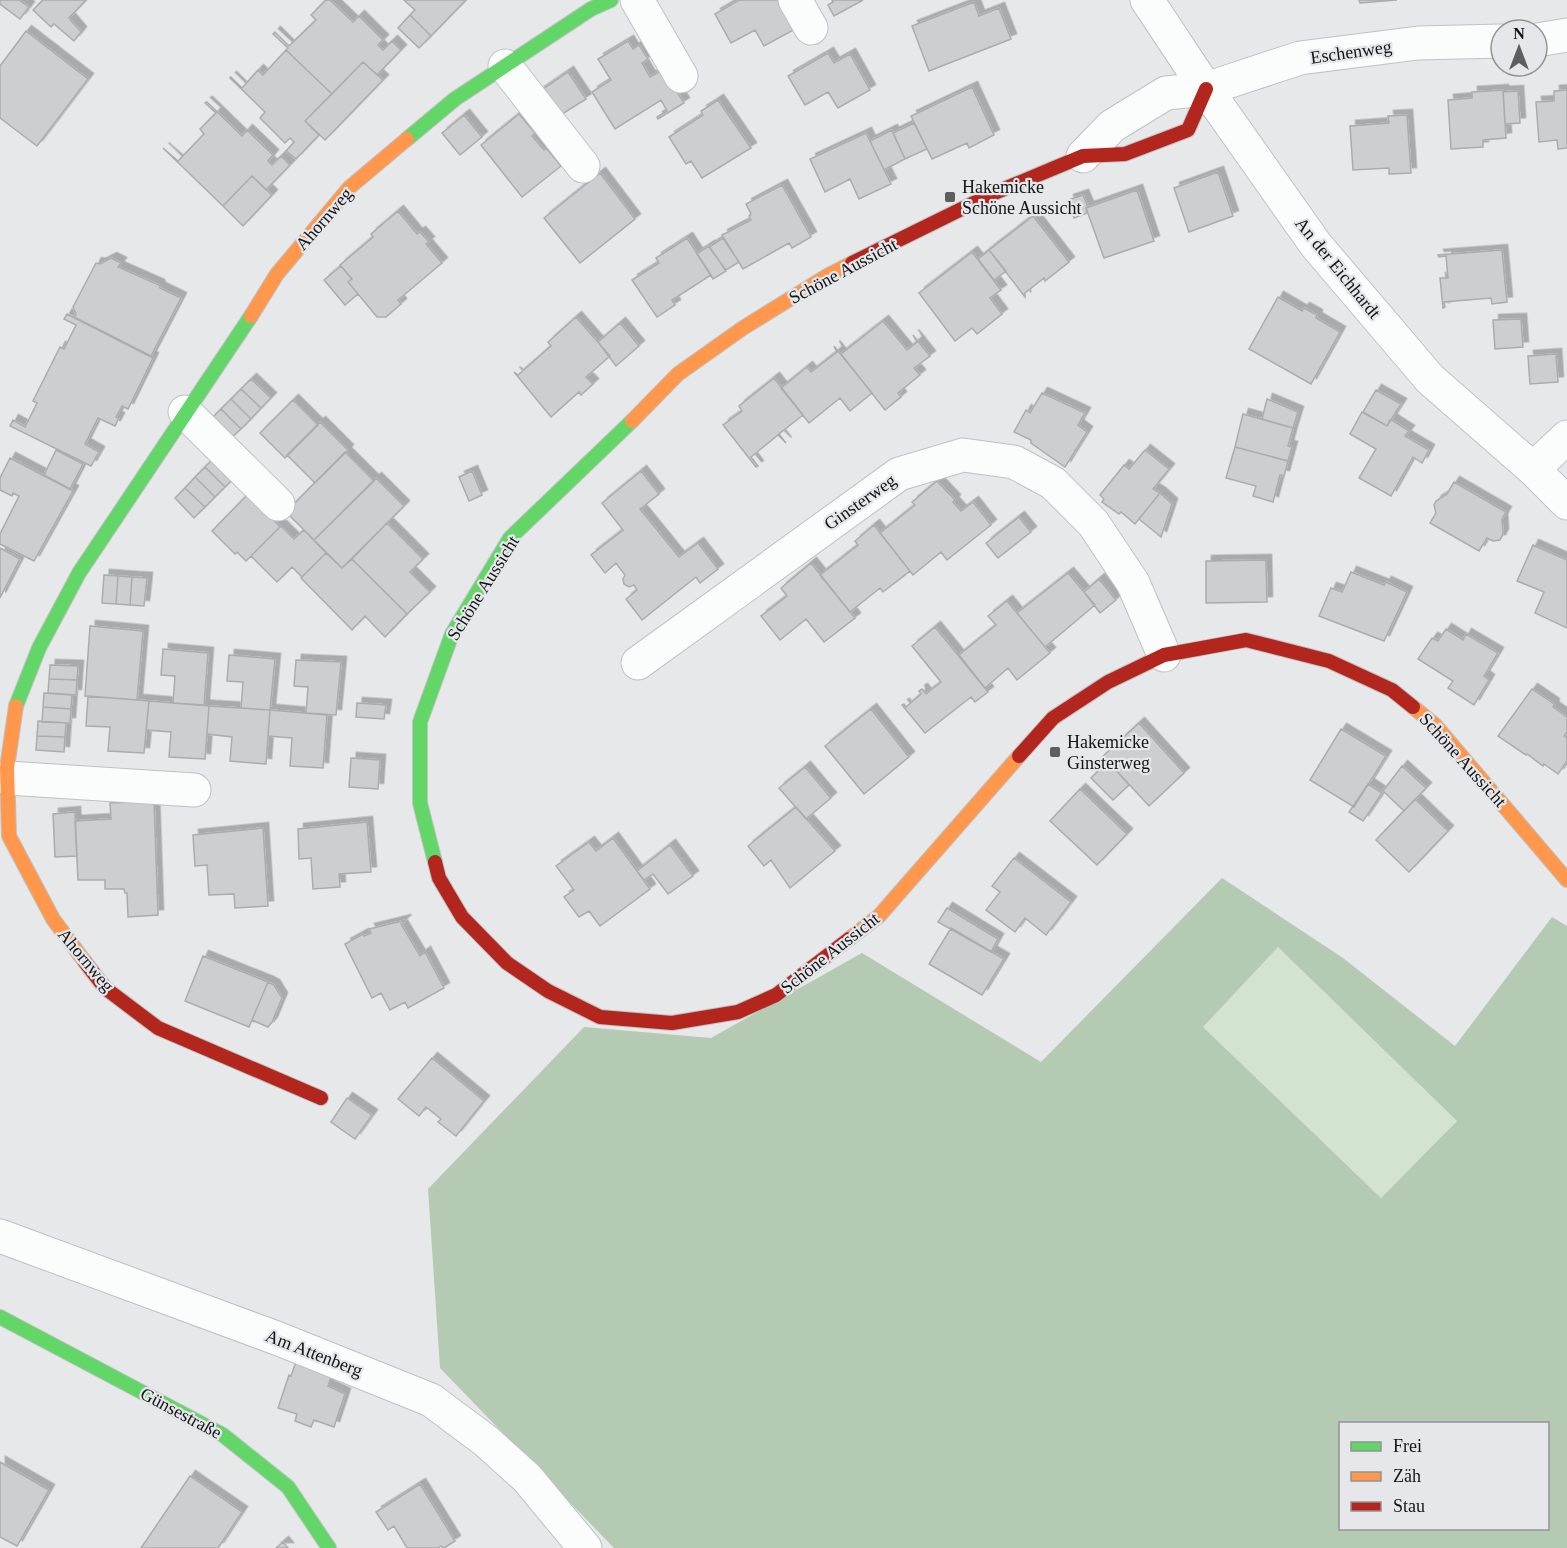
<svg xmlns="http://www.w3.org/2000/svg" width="1567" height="1548" viewBox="0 0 1567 1548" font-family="Georgia,serif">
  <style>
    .green { fill: #d2e4cf }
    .forest { fill: #b5cab2; fill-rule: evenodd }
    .building { fill: #cdced0; stroke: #abacae; stroke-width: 1.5; filter: url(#shadow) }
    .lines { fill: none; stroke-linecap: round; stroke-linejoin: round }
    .street-casing { stroke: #c0c1c3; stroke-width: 35 }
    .fast-casing { stroke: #c0c1c3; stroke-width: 16 }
    .slow-casing { stroke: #c0c1c3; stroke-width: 16 }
    .jam-casing { stroke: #c0c1c3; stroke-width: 16 }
    .street { stroke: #fbfcfc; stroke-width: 33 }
    .fast { stroke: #63d668; stroke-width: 14 }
    .slow { stroke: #ff974d; stroke-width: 14 }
    .jam { stroke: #b3261e; stroke-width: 14 }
    .poi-dot { fill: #5d5e60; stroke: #e5e7eb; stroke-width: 2 }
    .labels { text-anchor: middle; stroke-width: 4.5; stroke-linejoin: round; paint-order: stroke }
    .street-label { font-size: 18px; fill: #131415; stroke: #e5e7eb }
    .poi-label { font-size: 18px; fill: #131415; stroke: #e5e7eb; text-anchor: start }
  </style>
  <defs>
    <filter id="shadow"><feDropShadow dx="5.5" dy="-5.5" stdDeviation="0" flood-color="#0004"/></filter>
  </defs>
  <rect width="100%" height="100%" fill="#e6e8ea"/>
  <path class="green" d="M1278,947L1457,1121L1381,1198L1203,1027Z"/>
  <path class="forest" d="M1222,878L1343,958L1455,1046L1552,917L1567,926V1548H614L440,1368L428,1189L584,1027L711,1038L862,953L1041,1062ZM1278,947L1457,1121L1381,1198L1203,1027ZM1340,1424H1548V1528H1340Z"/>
  <path class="building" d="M0,0H19L29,7L20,19L0,4Z
    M43,0H86L69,18L81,32L74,41L54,24L51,27L33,10Z
    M326,0H330L353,22L359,16L383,40L378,45L383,50L392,41L401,50L377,75L363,62L332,94L286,50L288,48L273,34L275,32L289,46L316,20L311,15Z
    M404,0H466L431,36L410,15L415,10Z
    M739,0H781L797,28L764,46L755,30L731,43L715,14Z
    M832,0H863L834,16L828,5L833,2Z
    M1359,0H1397L1360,3Z
    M974,2L979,16L999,8L1011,39L929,71L912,26Z
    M410,15L431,36L419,48L398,28Z
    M26,31L88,79L37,146L0,118V66Z
    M628,41L633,49L639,45L648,59L642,63L650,77L661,71L659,64L684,103L658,119L657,117L667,111L661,100L615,129L592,92L611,80L598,59Z
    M286,50L332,94L305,121L319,135L296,159L286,151L294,142L290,138L285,143L260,118L265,112L230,78L231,77L242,88L258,70L263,75Z
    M828,53L834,63L850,54L870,90L838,108L828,92L805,105L788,76Z
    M363,62L383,80L325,140L305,121Z
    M568,72L586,99L559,116L539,92Z
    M972,87L994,135L969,148L967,143L932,159L911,116Z
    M1503,90L1506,138L1483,140V147L1451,149L1448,100L1472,98V92Z
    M1567,90V148L1558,149L1557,140L1539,142L1536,102L1554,101V91Z
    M1518,91L1520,123L1505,124L1503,92Z
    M718,100L751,148L702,178L691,161L686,164L669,137L703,115L701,111Z
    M207,102L242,136L247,130L273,155L268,161L272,165L281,156L290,165L266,190L252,176L223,206L163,148L178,161L204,134L200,129L216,113L205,103Z
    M519,114L535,133L532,136L544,150L546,148L561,166L522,197L481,145Z
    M464,115L482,137L460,155L442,133Z
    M1407,115L1411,173L1389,174V168L1353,170L1350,126L1389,123L1388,116Z
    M914,123L927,149L905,159L893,133Z
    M892,130L905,159L884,170L870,141Z
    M866,133L891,184L859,199L850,179L825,192L810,159Z
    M1218,172L1233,216L1189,232L1174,188Z
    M600,173L635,219L580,263L544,218Z
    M252,176L272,195L243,226L223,206Z
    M782,185L811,237L792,248L789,243L743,269L722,235L751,220L749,216L751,214L746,204Z
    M1137,190L1154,241L1104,258L1086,208Z
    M1083,195L1088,207L1086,208L1087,213L1074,218L1068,200Z
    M398,211L417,234L420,232L429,242L426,244L442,263L398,300L401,304L386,317H377L348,282L352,279L340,265L373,237L371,234Z
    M1033,216L1069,262L1045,281L1044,278L1025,293V297L989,250Z
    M687,238L711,275L672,300L675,305L657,317L632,280L659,263L656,258Z
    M723,238L739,262L726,270L709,247Z
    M709,246L726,271L713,279L697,254Z
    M989,250L1006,271L994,280L978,259Z
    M1502,250L1507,302L1492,304L1491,298L1444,302L1445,307L1443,308L1440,278H1448L1446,256L1439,257L1438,255Z
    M972,252L1001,290L990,298L1002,314L977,334L972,328L955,341L919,293Z
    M111,258L121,263L118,267L159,285L160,288L181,298L151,356L74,317L76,314L73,307L96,263L100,264Z
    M341,266L352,279L348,282L358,294L345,305L324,280Z
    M1278,297L1302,311L1304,308L1317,315L1316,318L1340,332L1311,384L1249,349Z
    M67,314L153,358L128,409L122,406L116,417L119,418L115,426L98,418L85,444L99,452L91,466L10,426L13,420L25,427L37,403L33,401L60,347L64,349L76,325L64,319Z
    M576,317L610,356L586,377L593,384L581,395L579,392L551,417L514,372L518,375L551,346L548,342Z
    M1521,319L1523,347L1495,349L1493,320Z
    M883,321L907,350L917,342L913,335L930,356L914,368L920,375L898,393L901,397L885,410L841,354Z
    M620,323L639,346L616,366L598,342Z
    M834,346L872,393L850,411L840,398L809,423L781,388L807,367L811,372L837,352Z
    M1556,354L1558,382L1530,384L1528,356Z
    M774,378L803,415L779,434L786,443L778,435L751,457L758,466L756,467L723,425L742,411L739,406Z
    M251,379L271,398L261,408L241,389Z
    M241,389L261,408L251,419L231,399Z
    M1376,390L1401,404L1387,426L1363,412Z
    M1042,393L1085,413L1078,425L1087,432L1065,467L1031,443V440L1014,432L1026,410L1030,413Z
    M231,399L251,419L241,429L221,409Z
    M1267,399L1298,412L1293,428L1262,419Z
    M293,400L318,425L285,458L260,433Z
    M221,409L241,429L230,439L211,419Z
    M1362,412L1387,426L1390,420H1392L1409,431L1405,436L1429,450L1422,463L1413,457L1391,496L1359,478L1376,449L1350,434Z
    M1243,414L1293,428L1288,446L1292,447L1288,461L1235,447Z
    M320,422L348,450L315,483L287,455Z
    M1235,447L1288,461L1284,476L1280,475L1273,502L1253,496L1256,486L1226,478Z
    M56,450L83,464L70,489L44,475Z
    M1145,450L1169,469L1153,489L1160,493L1135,524L1121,512L1119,514L1102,502L1104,499L1100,495L1124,465L1129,469Z
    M345,452L374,481L314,540L286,512Z
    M215,457L235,477L225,487L205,467Z
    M10,458L73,491L34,561L0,544V534L19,496L13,493L12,496L0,490V478Z
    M205,467L225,487L215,497L195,477Z
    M472,471L482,495L469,501L459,477Z
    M641,471L659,494L640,509L679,557L698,543L718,569L700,583L696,577L642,620L626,599L637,590L634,585L629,587L624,584L623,579L625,575L616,563L605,573L591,555L623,530L602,503Z
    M195,477L215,497L205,507L185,488Z
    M376,478L404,506L342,568L314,540Z
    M937,481L955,500L953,502L961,511L973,502L991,525L947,560L941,552L913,575L880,533L915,505L912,502Z
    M1454,482L1506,512L1502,519L1503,534L1500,540L1493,541L1487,538L1479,551L1430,523L1436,513L1434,505L1436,501L1447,494Z
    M185,488L205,507L194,518L175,498Z
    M249,493L280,527L246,561L237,552L235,554L212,531Z
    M1160,493L1172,504L1161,537L1139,519Z
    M1019,517L1031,532L998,558L986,543Z
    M387,523L423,559L410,572L430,592L407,614L352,559Z
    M874,525L910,571L883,592L880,588L850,612L820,575L858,545L855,541Z
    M281,526L294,539L304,530L326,553L302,577L292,567L277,582L251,556Z
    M1533,545L1567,560V628L1535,613L1544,592L1517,581Z
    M0,548L20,559L0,598Z
    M326,553L342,568L352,559L407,614L385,637L365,616L352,630L301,578Z
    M1266,560L1267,602L1206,603V561Z
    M811,563L855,618L824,642L806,619L780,640L761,616L787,596L781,588Z
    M1351,572L1384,585L1386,582L1407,592L1384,641L1319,616L1331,588L1342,592Z
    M1068,573L1095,605L1045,647L1017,613Z
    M104,575L118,576L116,604L102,603Z
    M118,576L132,577L130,605L116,604Z
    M132,577L147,578L144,606L130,605Z
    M1099,579L1116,600L1100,613L1084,592Z
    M1007,601L1050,653L1017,680L1008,668L985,688L959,655L996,625L988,616Z
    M90,626L143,631L137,700L85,696Z
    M935,627L988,692L975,702L971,697L925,733L902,705L904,704L906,707L921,694L919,691L922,689L926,694L941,682L912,646Z
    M1446,629L1463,640L1466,634L1498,653L1484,676L1489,680L1474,705L1448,688L1453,681L1418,659L1432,638L1438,641Z
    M163,649L208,653L204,705L173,703L175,676L161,675Z
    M229,655L275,659L270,710L241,708L243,682L227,681Z
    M296,660L341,662L336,715L306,713L308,687L294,686Z
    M50,665L78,666L77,680L49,679Z
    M49,679L77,680L76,695L48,693Z
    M1532,689L1554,704L1553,707L1567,717V732L1564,736L1567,738V761L1558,774L1544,764L1543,766L1527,754L1526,755L1498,736Z
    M44,693L72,695L71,709L43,707Z
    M88,696L149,701L144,753L108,751L110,727L86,726Z
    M149,701L209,706L205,759L169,757L171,732L146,730Z
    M357,703L386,705L384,719L356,717Z
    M209,706L270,710L266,764L230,761L232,737L207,734Z
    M43,707L71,709L70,723L42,722Z
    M871,709L909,757L864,794L825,746Z
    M270,710L327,715L323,768L290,766L292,738L268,736Z
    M38,721L66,723L65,737L37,736Z
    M1139,723L1184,773L1149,806L1103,756Z
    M1341,729L1386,756L1354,807L1310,780Z
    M37,736L65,737L64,752L36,750Z
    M351,758L380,760L378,789L349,787Z
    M1108,761L1129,785L1113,800L1091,778Z
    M1402,766L1426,788L1404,811L1383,791Z
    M805,767L831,798L806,819L779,788Z
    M1368,784L1382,793L1363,821L1349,812Z
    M1080,789L1127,834L1097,865L1050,821Z
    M1415,799L1448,831L1409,872L1376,840Z
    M154,801L158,915L128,917L127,893H125L124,889H105V880H78L75,821L111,819L110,803Z
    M796,807L835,851L790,888L771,860L764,866L748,846Z
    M75,812L77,856L55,857L53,814Z
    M367,822L371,872L339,874L340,887L313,889L311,858L299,859L298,829Z
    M263,828L268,906L235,908L234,894L209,895L207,865L195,866L193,835Z
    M613,838L650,889L600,926L589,911L579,917L564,897L574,890L556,866L589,842L596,851Z
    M670,845L693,876L668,894L653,874L644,880L637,871Z
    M1014,858L1071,902L1046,935L1025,918L1015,932L986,910L1000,892L992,886Z
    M947,908L998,939L991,952L938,922Z
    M406,920L401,924L420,956L425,952L444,988L408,1008L405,1002L390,1010L381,993L372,998L345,944L363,934L364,936L371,933L369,929Z
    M951,928L1004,959L982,995L929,964Z
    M203,956L268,982L249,1027L185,1001Z
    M268,982L274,985L282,998L272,1022L268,1027L252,1020Z
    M432,1058L484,1101L456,1136L438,1122L441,1119L426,1107L419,1116L398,1099Z
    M347,1098L372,1115L355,1139L331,1122Z
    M296,1362L332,1374L328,1386L345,1394L334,1427L314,1420L311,1427L295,1421L297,1414L278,1408L289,1375L291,1376Z
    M0,1462L49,1490L17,1546L0,1537Z
    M190,1476L242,1512L218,1548H141Z
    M420,1484L455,1541L444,1548L441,1546L438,1548H407L394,1526L388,1530L376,1512Z
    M283,1542L288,1548H276Z"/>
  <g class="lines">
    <g class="street-casing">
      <path id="street" d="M637,0L681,76
        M795,0L811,28
        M1147,0L1206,89L1316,245L1430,379L1533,469L1567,503
        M1537,40L1567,35
        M505,66L583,166
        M1083,156L1112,126L1166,93L1206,89L1300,58L1418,43L1501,41
        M185,412L278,504
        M1533,469L1567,437
        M638,663L899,474L963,455L1014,462L1053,483L1093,523L1133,583L1164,655
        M8,778L194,790
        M0,1236L279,1339L431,1400L486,1441L527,1478L585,1548"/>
    </g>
    <g class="fast-casing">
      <path id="fast" d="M407,139L455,99L591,9L611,0
        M16,706L39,648L79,573L251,316
        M435,862L420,803V722L452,634L510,538L632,421
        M0,1317L223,1435L288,1487L329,1548"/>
    </g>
    <g class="slow-casing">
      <path id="slow" d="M251,316L277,274L350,187L407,139
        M632,421L678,374L743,328L827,276L852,263
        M16,706L7,768L9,836L53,919L85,962
        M1413,707L1435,725L1567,880
        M849,939L879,916L1019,756"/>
    </g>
    <g class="jam-casing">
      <path id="jam" d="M852,263L992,194L1083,156L1125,154L1188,130L1206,89
        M1019,756L1053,718L1108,682L1164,655L1246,640L1329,661L1392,690L1413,707
        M435,862L439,878L462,917L507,963L548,991L600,1017L672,1023L738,1012L776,995L849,939
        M85,962L105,988L158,1028L321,1098"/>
    </g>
    <use href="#street" class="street"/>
    <use href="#fast" class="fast"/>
    <use href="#slow" class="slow"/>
    <use href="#jam" class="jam"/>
  </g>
  <g class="poi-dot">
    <rect x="944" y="191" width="12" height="12" rx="3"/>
    <rect x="1049" y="746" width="12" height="12" rx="3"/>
  </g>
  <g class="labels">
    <g class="street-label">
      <text transform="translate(1351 52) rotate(-8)" y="6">Eschenweg</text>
      <text transform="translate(324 219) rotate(-49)" y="6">Ahornweg</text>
      <text transform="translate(1338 268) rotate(51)" y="6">An der Eichhardt</text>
      <text transform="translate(843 271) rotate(-28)" y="6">Schöne Aussicht</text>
      <text transform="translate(860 502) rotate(-35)" y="6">Ginsterweg</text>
      <text transform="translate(483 588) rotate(-58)" y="6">Schöne Aussicht</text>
      <text transform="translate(1463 760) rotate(48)" y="6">Schöne Aussicht</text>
      <text transform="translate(830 953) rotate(-38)" y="6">Schöne Aussicht</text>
      <text transform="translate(86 960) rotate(50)" y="6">Ahornweg</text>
      <text transform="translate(314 1353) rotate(21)" y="6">Am Attenberg</text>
      <text transform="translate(181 1413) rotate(28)" y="6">Günsestraße</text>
    </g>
    <g class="poi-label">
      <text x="962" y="193">Hakemicke<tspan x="962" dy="21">Schöne Aussicht</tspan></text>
      <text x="1067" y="748">Hakemicke<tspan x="1067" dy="21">Ginsterweg</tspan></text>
    </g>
  </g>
  <rect x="1339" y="1422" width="210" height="108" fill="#e5e7eb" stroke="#919395" stroke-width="1.5"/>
  <rect x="1351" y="1442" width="30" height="9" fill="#63d668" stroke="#919395" stroke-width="1.5"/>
  <text x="1393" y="1452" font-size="18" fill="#131415">Frei</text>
  <rect x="1351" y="1472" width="30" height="9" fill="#ff974d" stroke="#919395" stroke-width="1.5"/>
  <text x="1393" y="1482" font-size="18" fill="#131415">Zäh</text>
  <rect x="1351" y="1502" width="30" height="9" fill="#b3261e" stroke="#919395" stroke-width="1.5"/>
  <text x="1393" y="1512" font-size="18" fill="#131415">Stau</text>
  <g transform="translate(1519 48)"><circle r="28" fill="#e5e7eb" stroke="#919395" stroke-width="1.5"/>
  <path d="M0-4.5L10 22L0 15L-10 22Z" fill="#5d5e60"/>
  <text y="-9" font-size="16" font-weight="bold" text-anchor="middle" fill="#131415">N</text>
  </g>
</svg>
